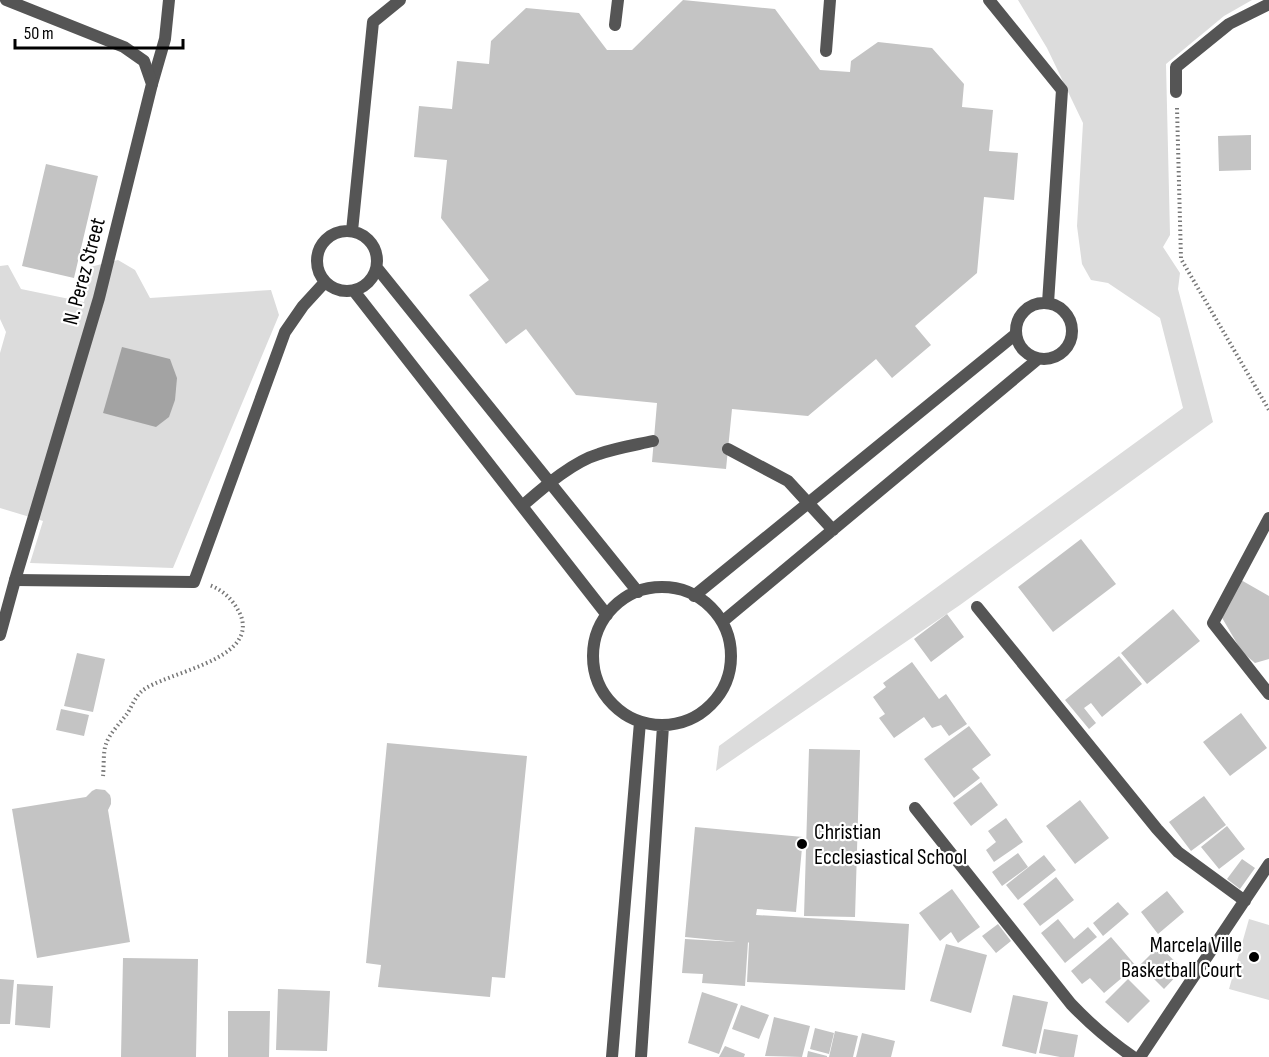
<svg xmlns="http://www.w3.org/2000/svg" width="1269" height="1057" viewBox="0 0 1269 1057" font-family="'Sofia Sans Condensed',sans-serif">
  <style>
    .green { fill: #dcdcdc }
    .water { fill: #a3a3a3 }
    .building { fill: #c4c4c4 }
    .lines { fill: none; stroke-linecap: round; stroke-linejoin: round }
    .path { stroke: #777; stroke-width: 4; stroke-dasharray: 1.5 3; stroke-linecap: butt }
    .service { stroke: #555; stroke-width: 12 }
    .minor { stroke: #555; stroke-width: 12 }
    .poi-dot { fill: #000; stroke: #fff; stroke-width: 2 }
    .labels { text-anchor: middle; stroke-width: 4.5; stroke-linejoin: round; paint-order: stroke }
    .street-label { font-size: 22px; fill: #000; stroke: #fff }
    .poi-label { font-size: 22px; fill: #000; stroke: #fff; text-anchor: start }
  </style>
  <rect width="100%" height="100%" fill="#fff"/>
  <path class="green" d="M1018,0H1252L1224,16L1166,64L1170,235L1163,247L1180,273L1178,289L1213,422L960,605L716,771L719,746L1183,408L1160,318L1108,283L1091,280L1082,264L1077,226L1083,123L1047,48Z
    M118,260L135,270L150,298L271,290L279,315L173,568L30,563L43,521L0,508V353L6,332L0,319V266L8,265L21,289L84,302L90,267Z
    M1249,919L1269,925V1000L1229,989Z"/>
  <path class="water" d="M122,347L170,359L177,378L175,400L169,417L156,427L103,413Z"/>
  <path class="building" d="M683,0L775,9L820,70L850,72L851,61L878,42L932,48L964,84L962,107L993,110L989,151L1018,153L1014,200L984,197L977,273L915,326L931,345L892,378L876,359L808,416L732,409L726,469L652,462L657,403L576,395L526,329L506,344L469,295L489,280L441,218L447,160L414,157L419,106L452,109L457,61L489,64L491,41L526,8L579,13L607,50H632Z
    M1251,135V170L1219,171L1218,136Z
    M46,164L98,176L74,278L22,266Z
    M1081,539L1116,584L1053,632L1018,587Z
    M1241,580L1269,596V659L1255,663L1242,652L1221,616Z
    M1173,609L1200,641L1147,684L1121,653Z
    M947,614L964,637L931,662L914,639Z
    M77,653L105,659L93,712L64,706Z
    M1119,656L1142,684L1102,717L1091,703L1084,708L1096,723L1089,729L1065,700Z
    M912,662L939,699L946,694L967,724L949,736L941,725L932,728L924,717L894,738L879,718L885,714L873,697L886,687L883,683Z
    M61,709L89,715L84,736L56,730Z
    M1241,713L1267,748L1230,776L1203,742Z
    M969,726L991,755L972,769L980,778L954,798L924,759Z
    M387,743L527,756L505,978L492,977L490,997L378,987L381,965L366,963Z
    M809,749L860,750L855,917L804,916Z
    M981,782L998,805L971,826L953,803Z
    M96,789L105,790L110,795L111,799V804L108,810L130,942L37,958L12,809L86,797L92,791Z
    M1204,796L1226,825L1191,851L1169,822Z
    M1080,800L1109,838L1075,864L1046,826Z
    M1006,818L1023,842L994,862L986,850L996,842L988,831Z
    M1227,826L1245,849L1219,869L1201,847Z
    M695,827L803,837L796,912L757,909L756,915L909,924L905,990L747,982L749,943L748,942L745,986L702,983L703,974L682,973L685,939L736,942L685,937Z
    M1018,853L1028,867L1002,886L992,872Z
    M1044,855L1056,870L1018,900L1006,885Z
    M1242,859L1255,868L1240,889L1227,879Z
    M1056,877L1074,900L1040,926L1023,904Z
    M952,889L980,927L958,943L951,932L940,941L919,913Z
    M1167,891L1184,912L1158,934L1141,912Z
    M1118,902L1129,914L1103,936L1093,923Z
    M1058,919L1074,939L1088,927L1097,937L1065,963L1041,933Z
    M998,924L1011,941L996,953L982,936Z
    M1111,937L1136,966L1104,993L1090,978L1082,984L1071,971Z
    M946,944L987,955L971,1013L930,1001Z
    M1159,946L1183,969L1164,989L1140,965Z
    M123,958L198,959L196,1057H121Z
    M0,979L14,980L10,1024H0Z
    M1128,979L1150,1001L1128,1023L1105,1002Z
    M17,984L53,986L50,1028L15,1025Z
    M278,989L330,991L327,1051L276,1050Z
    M702,992L738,1004L719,1054L688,1043Z
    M1013,995L1048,1002L1036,1054L1002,1046Z
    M741,1005L769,1015L759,1039L732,1029Z
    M228,1011H270L269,1057H228Z
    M774,1017L810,1026L802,1057L765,1056Z
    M815,1028L834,1033L829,1054L810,1049Z
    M1044,1029L1078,1035L1074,1057H1060L1039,1053Z
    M835,1031L858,1036L853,1057H829Z
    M862,1033L895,1041L891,1057H856Z
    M725,1046L745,1054L744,1057H719Z
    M808,1051L827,1056V1057H807Z"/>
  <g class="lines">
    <path class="path" d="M1177,108L1181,259L1269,410
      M103,776C104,768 103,751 106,744C109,734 121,722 127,714C132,706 135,697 142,691C165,672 257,661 241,616C235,602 224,590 209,585"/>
    <path class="service" d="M989,0L1062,90L1048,303
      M615,25L618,0
      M826,51L830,0
      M152,84L165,39L169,0
      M317 261a30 30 0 1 1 60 0a30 30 0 1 1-60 0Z
      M352,231L373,22L400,0
      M377,268L638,592
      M354,291L607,615
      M1016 331a28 28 0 1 1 56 0a28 28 0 1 1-56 0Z
      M728,449L788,481L833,530
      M522,506C543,488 572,462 599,454C616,448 635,445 653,441
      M15,580L194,582L285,332L303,306L325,282
      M593 656a69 69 0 1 1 138 0a69 69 0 1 1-138 0Z
      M694,596L1016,334
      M722,622L1038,359
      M612,1057L640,722
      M641,1057L663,726"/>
    <path class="minor" d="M1176,92V67L1229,24L1269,4
      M1269,518L1213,623L1269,694
      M977,607L1157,829L1178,852L1245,901
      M0,635L15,580L99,298L152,84L144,61L124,47L6,0
      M915,808L1071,1004C1090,1024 1110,1041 1133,1057
      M1140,1057L1269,864"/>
  </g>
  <g class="poi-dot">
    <circle cx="802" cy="844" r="6"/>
    <circle cx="1254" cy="957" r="6"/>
  </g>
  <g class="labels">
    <g class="street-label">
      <text transform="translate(83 271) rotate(-75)" y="8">N. Perez Street</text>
    </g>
    <g class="poi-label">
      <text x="814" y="839">Christian<tspan x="814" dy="25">Ecclesiastical School</tspan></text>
      <text x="1242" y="952" text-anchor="end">Marcela Ville<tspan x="1242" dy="25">Basketball Court</tspan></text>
    </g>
  </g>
  <path d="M15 39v9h168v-9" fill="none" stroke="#000000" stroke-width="3"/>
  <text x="24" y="39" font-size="18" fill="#000000" stroke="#ffffff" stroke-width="4.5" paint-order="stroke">50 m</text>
</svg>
